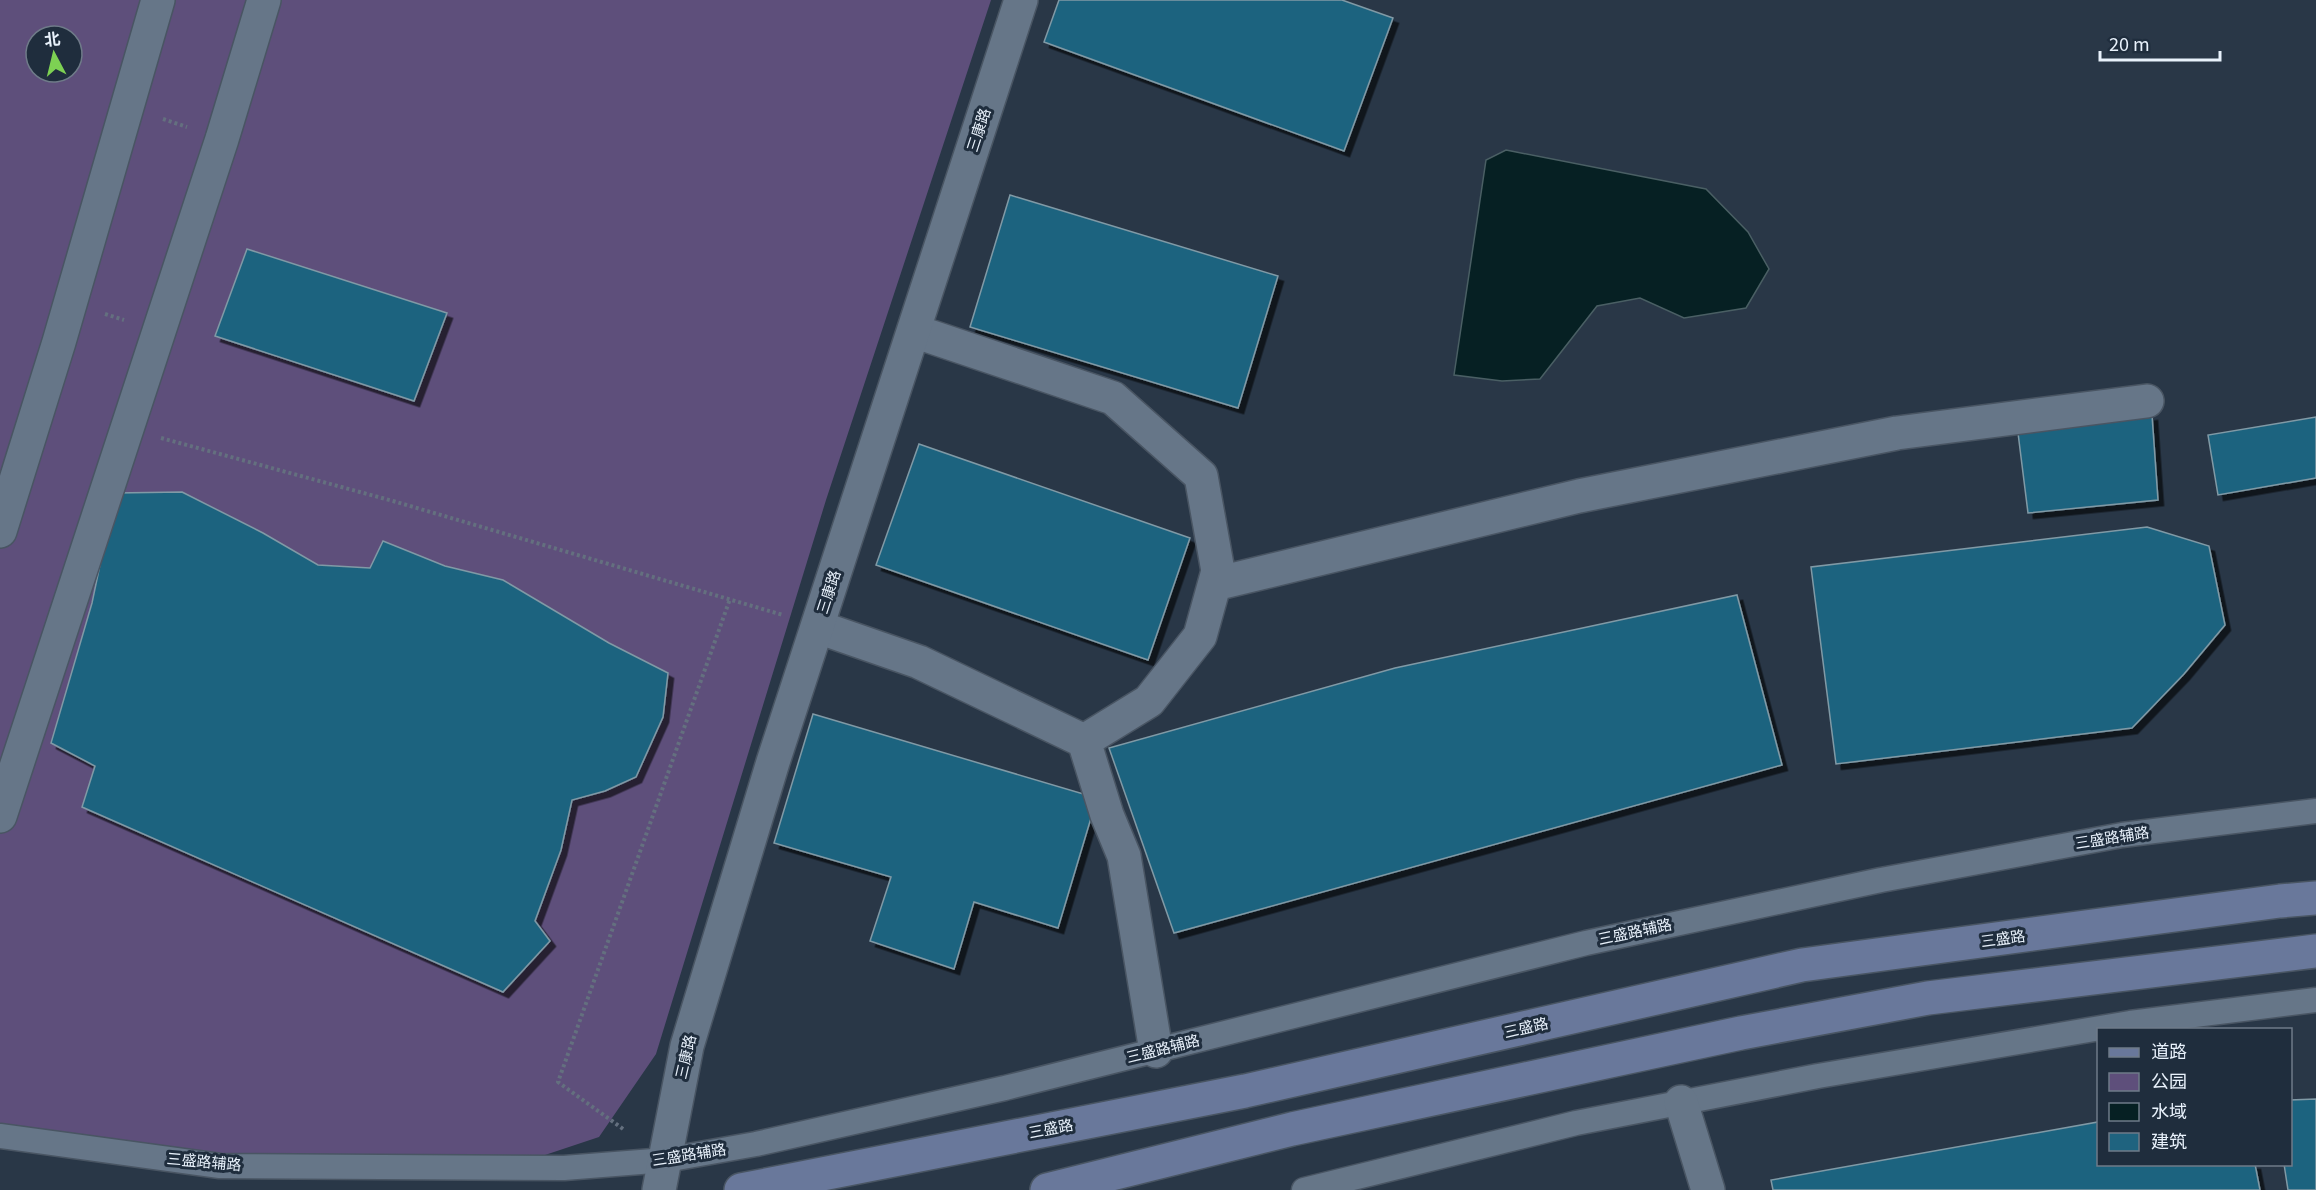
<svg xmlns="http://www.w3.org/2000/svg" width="2316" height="1190" viewBox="0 0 2316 1190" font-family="Georgia,'Noto Sans SC',serif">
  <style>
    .green { fill: #5e4f7b; fill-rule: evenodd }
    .water { fill: #062023; stroke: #4a5f64; stroke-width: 1.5 }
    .building { fill: #1f637f; stroke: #809aa6; stroke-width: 1.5; filter: url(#shadow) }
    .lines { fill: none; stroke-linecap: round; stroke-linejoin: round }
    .service-casing { stroke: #495563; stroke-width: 27 }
    .pedestrian-casing { stroke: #495563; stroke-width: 36 }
    .minor-casing { stroke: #495563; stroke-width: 36 }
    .tertiary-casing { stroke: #495563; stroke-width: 36 }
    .secondary-casing { stroke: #495563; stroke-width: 36 }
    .path { stroke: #64707f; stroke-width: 4; stroke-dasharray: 3 3; stroke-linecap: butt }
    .service { stroke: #667688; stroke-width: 24 }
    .pedestrian { stroke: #667688; stroke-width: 33 }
    .minor { stroke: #667688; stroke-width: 33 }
    .tertiary { stroke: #667688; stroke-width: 33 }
    .secondary { stroke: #69789b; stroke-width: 33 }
    .labels { text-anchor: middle; stroke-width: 6; stroke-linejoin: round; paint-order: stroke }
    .street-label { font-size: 15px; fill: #e8f1fb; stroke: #1f2d3d }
  </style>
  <defs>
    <filter id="shadow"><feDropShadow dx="5.5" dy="5.5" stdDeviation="0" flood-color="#0009"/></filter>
  </defs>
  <rect width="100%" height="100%" fill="#293747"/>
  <path class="green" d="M0,0H991L826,500L656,1054L599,1137L542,1156L220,1166L0,1129ZM36,36H72V72H36Z"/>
  <path class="water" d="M1506,150L1706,189L1748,232L1769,269L1746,308L1684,318L1640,298L1597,306L1540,379L1502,381L1454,375L1486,160Z"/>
  <path class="building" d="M1059,0H1342L1393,18L1344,151L1044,42Z
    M1010,195L1278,276L1238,408L970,327Z
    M247,249L447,313L414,401L215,336Z
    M2152,415L2158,500L2028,513L2018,433Z
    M2316,417V478L2218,495L2208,435Z
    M919,444L1190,538L1148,660L876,565Z
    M182,492L263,533L318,565L370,568L383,541L445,566L503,580L609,643L668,673L663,717L636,777L605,791L572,800L561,850L535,921L550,941L503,992L82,807L95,766L51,743L92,603L115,493Z
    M2147,527L2209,546L2225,625L2184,674L2132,728L1836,764L1811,567Z
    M1737,595L1782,765L1174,933L1109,748L1395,668Z
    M813,714L1097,798L1058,928L974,902L954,969L870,941L891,877L774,843Z
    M2316,1099V1190H2288L2284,1164H2290V1100Z
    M2098,1122V1164H2255L2260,1190H1773L1771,1180Z"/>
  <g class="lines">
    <g class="service-casing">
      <path id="service" d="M0,1136L220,1166L564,1168L666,1160L756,1144L1005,1088L1586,943L1881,880L2122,835L2316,811
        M1304,1190L1576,1123L1818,1076L2130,1023L2316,1000"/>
    </g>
    <g class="pedestrian-casing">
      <path id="pedestrian" d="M0,531L59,342L158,0
        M0,816L222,139L264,0"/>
    </g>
    <g class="minor-casing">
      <path id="minor" d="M914,331L1113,398L1201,476L1218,571L1200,636L1149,701L1084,741
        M1215,584L1579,496L1897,433L2147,401
        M818,627L919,662L1084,741L1107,815L1124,856L1156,1051
        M1681,1102L1708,1190"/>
    </g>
    <g class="tertiary-casing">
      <path id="tertiary" d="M659,1190L687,1046L773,762L1021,0"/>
    </g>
    <g class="secondary-casing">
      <path id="secondary" d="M741,1190L1245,1091L1802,965L2280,901L2316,898
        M1047,1190L1292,1129L1741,1033L1928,998L2316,951"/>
    </g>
    <path class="path" d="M163,119L187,127
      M105,314L124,320
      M161,438L393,501L783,615
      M623,1129L558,1082L730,599"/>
    <use href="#service" class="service"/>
    <use href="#pedestrian" class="pedestrian"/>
    <use href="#minor" class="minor"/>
    <use href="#tertiary" class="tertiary"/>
    <use href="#secondary" class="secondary"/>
  </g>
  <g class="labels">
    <g class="street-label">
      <text transform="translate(979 130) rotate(-72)" y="5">三康路</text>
      <text transform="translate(829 592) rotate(-72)" y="5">三康路</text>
      <text transform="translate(2112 838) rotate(-9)" y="5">三盛路辅路</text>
      <text transform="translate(1635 932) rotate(-12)" y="5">三盛路辅路</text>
      <text transform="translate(2003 939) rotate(-8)" y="5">三盛路</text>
      <text transform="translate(1526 1028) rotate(-13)" y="5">三盛路</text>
      <text transform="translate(1163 1049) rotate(-14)" y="5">三盛路辅路</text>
      <text transform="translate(686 1057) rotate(-77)" y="5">三康路</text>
      <text transform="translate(1051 1129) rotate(-11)" y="5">三盛路</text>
      <text transform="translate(689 1155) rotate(-9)" y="5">三盛路辅路</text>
      <text transform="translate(204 1162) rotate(5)" y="5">三盛路辅路</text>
    </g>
  </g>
  <rect x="2097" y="1028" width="195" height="138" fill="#1f2d3d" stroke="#6f7b89" stroke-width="1.5"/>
  <rect x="2109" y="1048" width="30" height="9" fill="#69789b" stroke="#6f7b89" stroke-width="1.5"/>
  <text x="2151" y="1058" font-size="18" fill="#e8f1fb">道路</text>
  <rect x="2109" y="1073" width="30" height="18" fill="#5e4f7b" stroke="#6f7b89" stroke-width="1.5"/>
  <text x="2151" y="1088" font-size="18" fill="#e8f1fb">公园</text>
  <rect x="2109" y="1103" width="30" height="18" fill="#062023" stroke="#6f7b89" stroke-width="1.5"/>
  <text x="2151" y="1118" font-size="18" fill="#e8f1fb">水域</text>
  <rect x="2109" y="1133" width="30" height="18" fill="#1f637f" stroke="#6f7b89" stroke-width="1.5"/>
  <text x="2151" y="1148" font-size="18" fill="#e8f1fb">建筑</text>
  <g transform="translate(54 54) rotate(353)"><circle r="28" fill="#1f2d3d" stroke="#6f7b89" stroke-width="1.5"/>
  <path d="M0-4.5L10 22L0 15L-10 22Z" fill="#7dd153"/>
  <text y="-9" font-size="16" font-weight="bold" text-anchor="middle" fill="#e8f1fb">北</text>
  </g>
  <path d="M2100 51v9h120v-9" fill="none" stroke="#e8f1fb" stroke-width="3"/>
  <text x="2109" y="51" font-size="18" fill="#e8f1fb" stroke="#1f2d3d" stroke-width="4.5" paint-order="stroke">20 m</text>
</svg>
